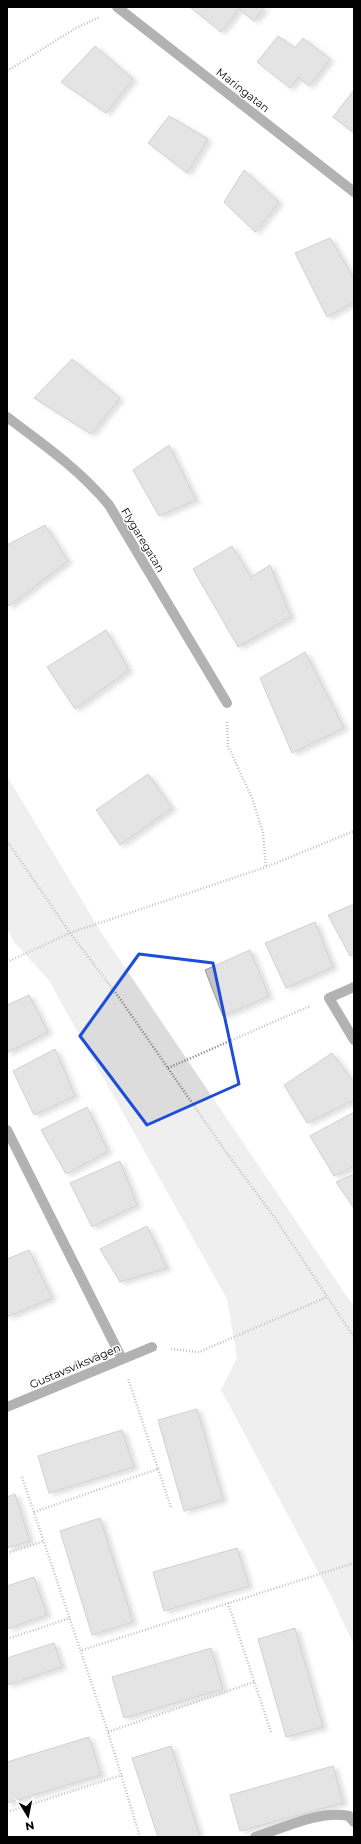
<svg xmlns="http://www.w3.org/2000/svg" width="361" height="1844" viewBox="0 0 361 1844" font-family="Montserrat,sans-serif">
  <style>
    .green { fill: #dcdcdc }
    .building { fill: #c4c4c4; stroke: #999; filter: url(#shadow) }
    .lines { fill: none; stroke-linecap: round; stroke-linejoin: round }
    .path { stroke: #777; stroke-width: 2.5; stroke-dasharray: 1 2; stroke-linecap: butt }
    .minor { stroke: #555; stroke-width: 10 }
    .marked { fill: none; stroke: #1d4ed8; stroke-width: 3; stroke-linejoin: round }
    .labels { text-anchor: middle; stroke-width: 3; stroke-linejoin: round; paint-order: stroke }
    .street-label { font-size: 11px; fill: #000; stroke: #fff }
  </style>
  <defs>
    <filter id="shadow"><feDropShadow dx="4.5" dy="2.5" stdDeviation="2" flood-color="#0004"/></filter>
  </defs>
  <rect width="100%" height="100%" fill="#fff"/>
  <path class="green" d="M7,776L101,932L354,1307V1645L330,1594L221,1390L237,1358L227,1299L48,979L14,942L7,929Z"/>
  <path class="building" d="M190,7H265L254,21L239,9L221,32Z
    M278,36L295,48L303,38L330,59L309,86L298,77L290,88L257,62Z
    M95,46L133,79L106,113L61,82Z
    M354,90V133L333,117Z
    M169,116L208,139L187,173L148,143Z
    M244,170L279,202L255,232L224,202Z
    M330,238L354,279V302L327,317L295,253Z
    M72,359L120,398L91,434L34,398Z
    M169,445L196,500L159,516L133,470Z
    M45,525L68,561L9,606L7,603V545Z
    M232,546L251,577L270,565L291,617L238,647L193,569Z
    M106,630L129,670L75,709L47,667Z
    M305,652L344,728L292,753L260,678Z
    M148,774L172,808L120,845L96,810Z
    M354,904V954L350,956L328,915Z
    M315,922L333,967L286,988L265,943Z
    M250,950L269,996L223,1016L205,970Z
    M29,995L48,1032L7,1053V1005Z
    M55,1049L75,1096L34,1115L13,1071Z
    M332,1053L354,1083V1100L307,1123L284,1085Z
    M87,1107L108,1151L66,1174L41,1130Z
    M354,1112V1166L334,1176L310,1136Z
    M120,1161L137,1205L92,1227L70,1183Z
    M354,1174V1208L336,1182Z
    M147,1226L167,1268L120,1282L100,1249Z
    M29,1250L52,1298L7,1317V1259Z
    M197,1409L223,1500L184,1511L158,1420Z
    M122,1430L134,1467L49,1493L38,1456Z
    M15,1494L30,1541L7,1548V1497Z
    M100,1518L133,1622L92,1635L60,1531Z
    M237,1548L249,1586L164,1611L153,1572Z
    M34,1577L47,1615L7,1629V1586Z
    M295,1628L323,1727L286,1737L258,1639Z
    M54,1643L62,1667L7,1685V1658Z
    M211,1648L223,1689L124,1718L112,1677Z
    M89,1737L101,1775L7,1803V1762Z
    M171,1746L200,1837H158L132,1758Z
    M333,1766L343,1803L240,1831L230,1795Z"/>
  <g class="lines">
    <path class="path" d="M7,71L76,28L100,17
      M227,722L228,746L252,798L263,833L266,867
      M7,841L70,933L118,996L226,1152L275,1218L354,1337
      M7,962L70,933L266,867L354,831
      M168,1068L310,1006
      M171,1349L199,1352L327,1297
      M158,1469L171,1507
      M22,1477L108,1732L140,1837
      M34,1512L158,1469L128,1378
      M7,1553L44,1541
      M228,1603L271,1732
      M7,1639L70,1618
      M82,1650L354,1563
      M108,1732L254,1682
      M7,1812L122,1775"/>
    <path class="minor" d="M117,7L354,192
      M7,417C43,444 80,470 109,505L227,703
      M354,987L329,998L354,1040
      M7,1130L122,1359
      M7,1407L152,1347
      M255,1837C284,1828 318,1810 349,1816L354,1822"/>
  </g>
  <path d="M0 0H361V1844H0ZM139,954L213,963L239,1084L147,1125L80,1036Z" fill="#fff" fill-opacity=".55" fill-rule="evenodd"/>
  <path class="marked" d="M139,954L213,963L239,1084L147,1125L80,1036Z"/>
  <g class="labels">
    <g class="street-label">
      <text transform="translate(243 90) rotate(38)" y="4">Maringatan</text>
      <text transform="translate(143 540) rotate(59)" y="4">Flygaregatan</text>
      <text transform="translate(75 1366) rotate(-23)" y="4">Gustavsviksvägen</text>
    </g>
  </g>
  <rect width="361" height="1844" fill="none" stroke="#000000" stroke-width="16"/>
  <g transform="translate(28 1816) rotate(170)" stroke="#ffffff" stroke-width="3" paint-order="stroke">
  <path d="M0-3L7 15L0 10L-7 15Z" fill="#000000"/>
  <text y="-6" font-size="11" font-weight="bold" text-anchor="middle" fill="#000000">N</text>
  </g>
</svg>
